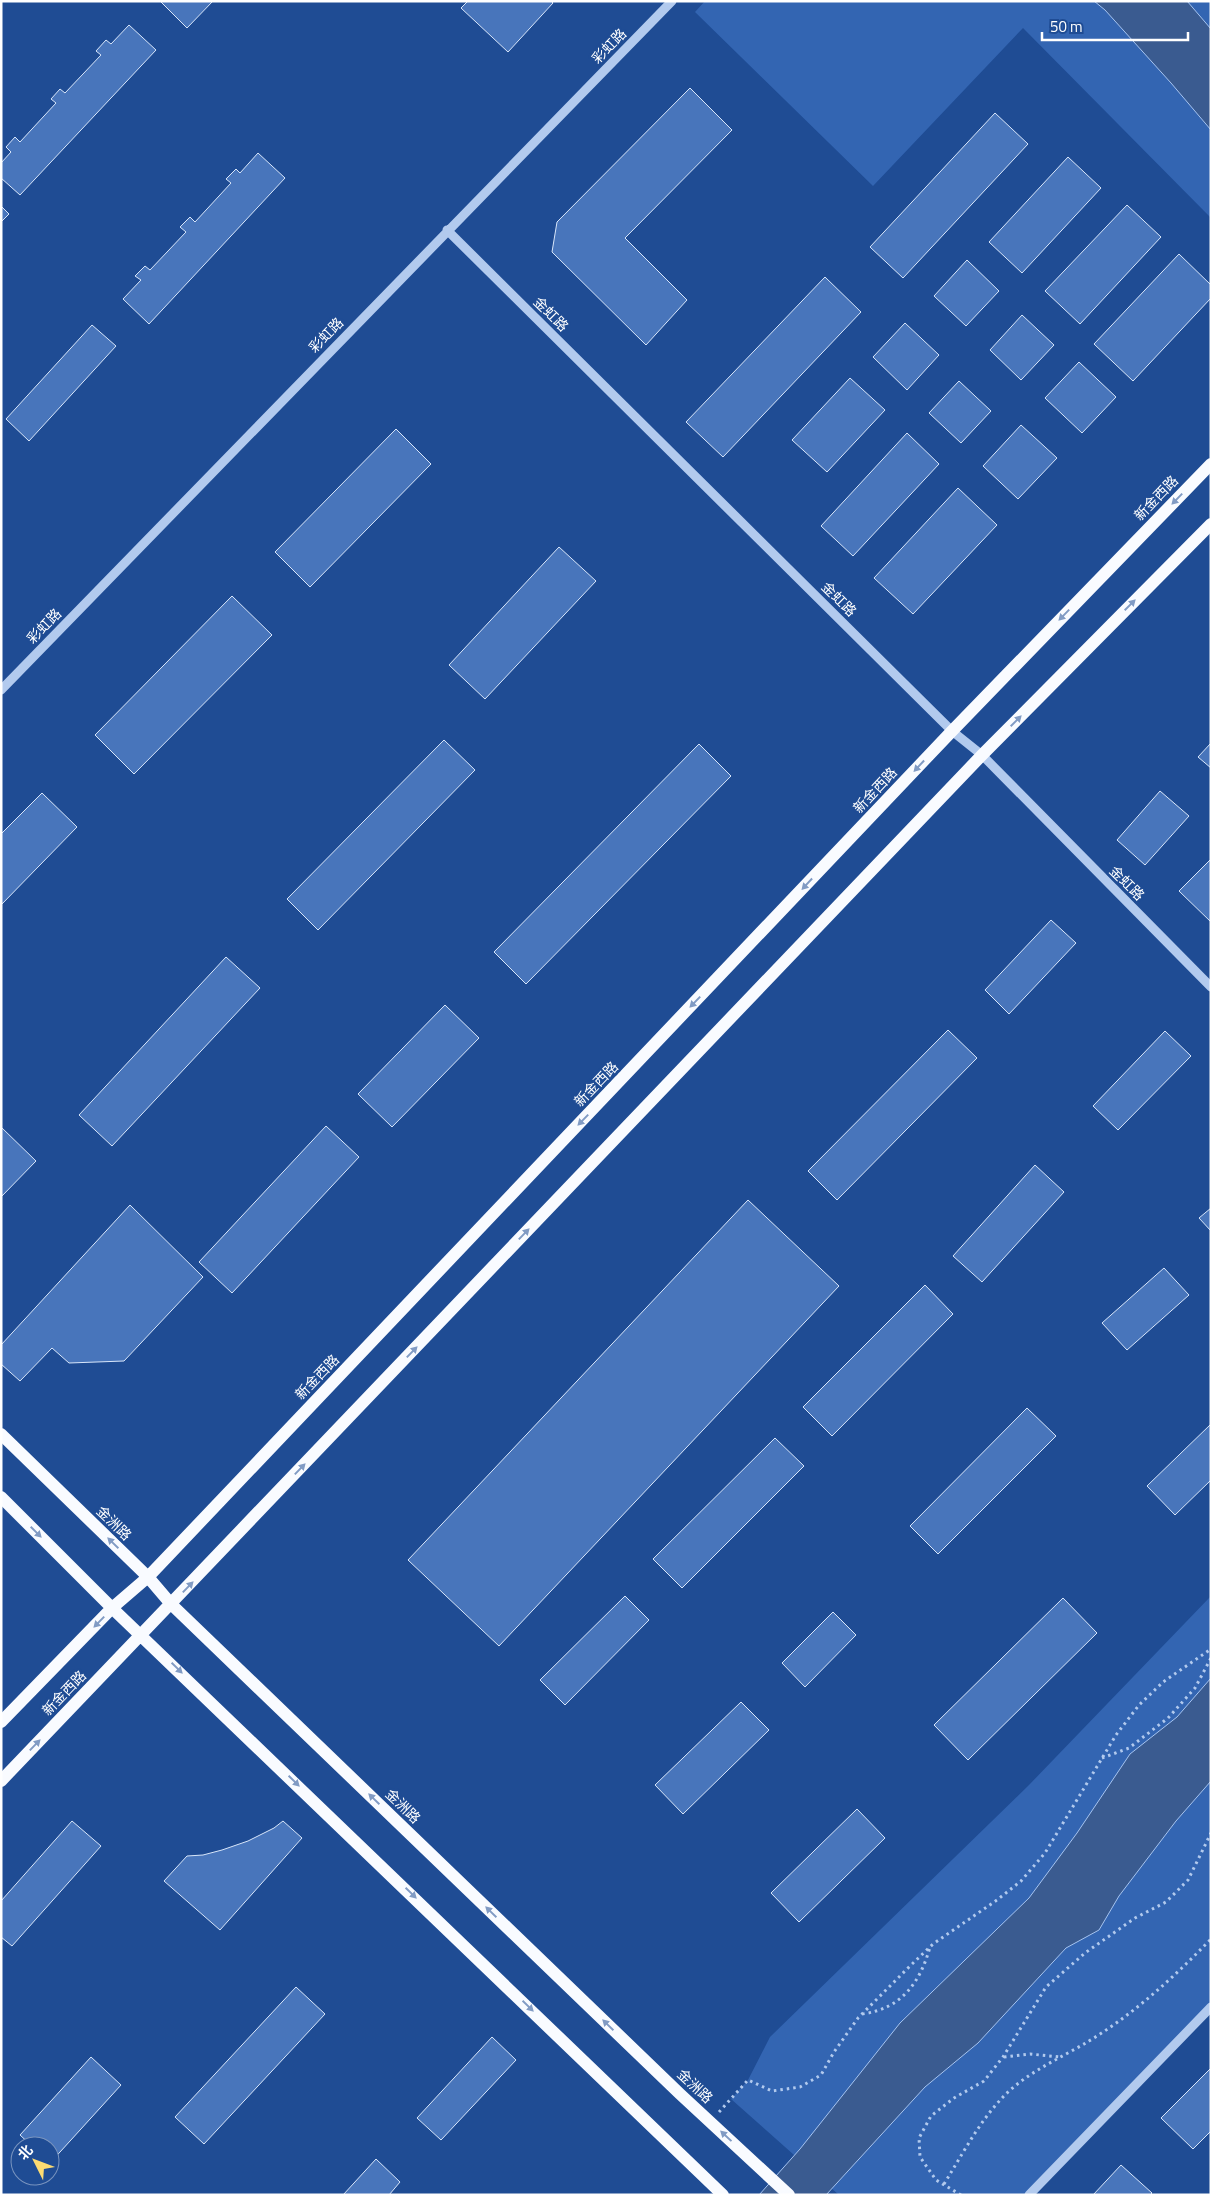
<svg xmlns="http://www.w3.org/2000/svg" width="1212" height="2196" viewBox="0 0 1212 2196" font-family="'Titillium Web','Noto Sans SC',sans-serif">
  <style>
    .green { fill: #3365b2 }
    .water { fill: #3a5b90; stroke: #a6c4f0 }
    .building { fill: #4875bb; stroke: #d8e6fa }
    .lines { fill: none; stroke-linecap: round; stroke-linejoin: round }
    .path { stroke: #b2caee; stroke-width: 3; stroke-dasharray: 2.5 4; stroke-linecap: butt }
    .minor { stroke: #b2caee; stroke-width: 9 }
    .major { stroke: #f9fbff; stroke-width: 12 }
    .oneway { fill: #819bc4 }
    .labels { text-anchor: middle; stroke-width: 5; stroke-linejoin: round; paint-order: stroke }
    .street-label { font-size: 14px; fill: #fff; stroke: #1f4c94 }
  </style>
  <rect width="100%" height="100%" fill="#1f4c94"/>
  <path class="green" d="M705,1H1211V218L1023,28L873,186L695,12Z
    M1211,1596V2007L1029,2195H839L731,2099L748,2080L770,2037L1029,1785Z"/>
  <path class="water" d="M1094,1H1187L1211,29V130L1171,83L1105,10Z
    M1211,1678V1781L1176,1821L1119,1896L1099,1930L1066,1948L978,2043L925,2087L826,2195H759L800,2149L900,2023L1029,1898L1077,1833L1130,1754L1177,1717Z"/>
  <path class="building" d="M162,1H213L187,28L161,2Z
    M468,1H551L553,3L508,52L461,8Z
    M129,25L156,50L20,195L1,178V163L11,152L6,147L15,137L20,142L56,103L51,99L60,89L65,93L101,55L96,51L106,40L111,44Z
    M690,88L732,130L625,238L687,300L646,345L552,252L557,222Z
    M995,113L1028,144L903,278L870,247Z
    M258,153L285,178L149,324L123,299L141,280L135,276L145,266L150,270L186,232L180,227L190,217L195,222L231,183L226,179L236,169L240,173Z
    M1068,157L1101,188L1022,273L989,242Z
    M1127,205L1161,237L1080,324L1045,291Z
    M1,206L9,214L1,222Z
    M1179,254L1211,285V298L1133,381L1094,344Z
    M967,260L999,291L966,326L934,296Z
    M825,277L861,312L723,457L686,422Z
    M1022,315L1054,345L1021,380L990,350Z
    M905,323L939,355L907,390L873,357Z
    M92,325L116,346L29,441L6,419Z
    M1079,362L1116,397L1082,433L1045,398Z
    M850,378L885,410L827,472L792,440Z
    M959,381L991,411L961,443L929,413Z
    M1021,425L1057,458L1018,499L983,466Z
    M396,429L431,464L310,587L275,552Z
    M907,433L939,464L853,556L821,526Z
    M958,488L997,525L913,614L874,578Z
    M559,547L596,581L485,699L449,665Z
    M232,596L272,635L134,774L95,735Z
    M444,740L475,770L318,930L287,899Z
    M1211,743V768L1198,757Z
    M699,744L731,776L526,984L494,952Z
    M1160,791L1189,816L1145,865L1117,840Z
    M42,793L77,827L1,905V834Z
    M1211,859V922L1179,891Z
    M1051,920L1076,943L1009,1014L985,990Z
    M226,957L260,988L112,1146L79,1115Z
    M445,1005L479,1038L392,1127L358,1094Z
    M948,1030L977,1058L837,1200L808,1171Z
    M1165,1031L1191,1056L1118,1130L1093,1106Z
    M326,1126L359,1157L232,1293L199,1262Z
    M1,1127L36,1161L1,1197Z
    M1035,1165L1064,1192L982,1282L953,1256Z
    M748,1200L839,1286L499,1646L408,1560Z
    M130,1205L203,1277L124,1361L69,1363L52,1348L20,1381L1,1364V1345Z
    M1211,1208V1231L1199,1218Z
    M1164,1268L1189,1295L1127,1350L1102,1323Z
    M925,1285L953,1314L832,1436L803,1407Z
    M1027,1408L1056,1436L938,1554L910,1526Z
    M1211,1424V1480L1175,1515L1147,1486Z
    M775,1438L804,1466L682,1588L653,1559Z
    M625,1596L649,1620L565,1705L540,1680Z
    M1063,1598L1097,1633L968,1760L934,1725Z
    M833,1612L856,1635L805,1687L782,1663Z
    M741,1702L769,1730L683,1814L655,1785Z
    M857,1809L885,1838L799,1922L771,1893Z
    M72,1821L101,1846L12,1946L1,1937V1901Z
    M283,1821L302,1838L220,1930L164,1881L187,1856L203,1855L222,1850L248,1841L274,1828Z
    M296,1987L325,2014L204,2144L175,2117Z
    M492,2037L516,2060L441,2140L417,2118Z
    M91,2057L121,2085L50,2163V2146H32L20,2135Z
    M1211,2068V2131L1193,2149L1161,2118Z
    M376,2159L400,2182L389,2195H343Z
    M1121,2165L1152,2193L1150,2195H1093Z"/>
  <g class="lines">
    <path class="path" d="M1102,1758L1129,1748L1168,1718L1195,1688L1211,1658
      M862,2014C901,2009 920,1983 930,1947
      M1004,2057L1030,2054L1060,2057
      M719,2112L748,2080L772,2091L800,2087L821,2075L834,2052L858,2018L910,1966L933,1944L997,1900L1021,1881L1045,1853L1116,1735L1139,1705L1163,1682L1211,1649
      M944,2184C962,2155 979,2122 1003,2097C1027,2072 1061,2058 1089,2041C1135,2013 1174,1977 1211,1939
      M961,2195L936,2180L920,2157L919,2138L931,2116L954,2098L984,2081L1003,2057L1046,1987L1085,1953L1135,1918L1166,1902L1188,1880L1211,1833"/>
    <path class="minor" d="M447,230L952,731L982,755L1211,987
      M1,690L672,1
      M1029,2195L1211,2007"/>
    <path class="major" d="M1,1434L148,1577L171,1604L680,2094L789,2195
      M1,1497L112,1608L723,2195
      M1,1722L112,1608L148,1577L952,731L1211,464
      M1,1781L982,755L1211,524"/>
  </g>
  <defs><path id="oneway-solid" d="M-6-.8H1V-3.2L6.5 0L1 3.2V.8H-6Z" transform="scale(1.25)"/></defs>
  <g class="oneway">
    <use href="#oneway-solid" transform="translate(1177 499) rotate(134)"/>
    <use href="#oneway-solid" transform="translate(1130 605) rotate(-45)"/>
    <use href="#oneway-solid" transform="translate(1064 615) rotate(134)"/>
    <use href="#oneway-solid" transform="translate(1016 721) rotate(-45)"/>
    <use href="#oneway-solid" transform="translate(919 766) rotate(133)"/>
    <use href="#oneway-solid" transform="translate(807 884) rotate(133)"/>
    <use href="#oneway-solid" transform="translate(695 1002) rotate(134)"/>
    <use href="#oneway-solid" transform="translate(583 1120) rotate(134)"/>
    <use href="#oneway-solid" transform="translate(524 1234) rotate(-46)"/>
    <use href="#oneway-solid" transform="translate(412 1352) rotate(-46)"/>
    <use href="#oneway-solid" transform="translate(300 1469) rotate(-46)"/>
    <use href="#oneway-solid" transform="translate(36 1532) rotate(45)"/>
    <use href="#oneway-solid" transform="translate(113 1543) rotate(-136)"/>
    <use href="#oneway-solid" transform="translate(188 1587) rotate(-46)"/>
    <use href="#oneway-solid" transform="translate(99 1622) rotate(134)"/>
    <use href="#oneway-solid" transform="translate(177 1668) rotate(44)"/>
    <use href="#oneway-solid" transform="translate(35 1745) rotate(-46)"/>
    <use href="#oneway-solid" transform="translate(294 1781) rotate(44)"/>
    <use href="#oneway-solid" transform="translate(374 1799) rotate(-136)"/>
    <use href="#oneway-solid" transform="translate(411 1893) rotate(44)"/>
    <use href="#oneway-solid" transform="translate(491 1912) rotate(-136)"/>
    <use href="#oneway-solid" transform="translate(528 2006) rotate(44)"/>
    <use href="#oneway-solid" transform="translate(608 2025) rotate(-136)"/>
    <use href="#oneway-solid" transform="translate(726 2136) rotate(-137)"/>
  </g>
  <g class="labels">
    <g class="street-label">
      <text transform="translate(609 46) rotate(-46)" y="5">彩虹路</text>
      <text transform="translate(551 314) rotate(45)" y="5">金虹路</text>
      <text transform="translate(326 335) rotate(-46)" y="5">彩虹路</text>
      <text transform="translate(1156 498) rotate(-46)" y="5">新金西路</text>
      <text transform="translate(839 599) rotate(45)" y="5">金虹路</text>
      <text transform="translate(44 626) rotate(-46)" y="5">彩虹路</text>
      <text transform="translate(875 790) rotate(-47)" y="5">新金西路</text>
      <text transform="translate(1127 883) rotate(45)" y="5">金虹路</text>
      <text transform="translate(596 1084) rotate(-46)" y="5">新金西路</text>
      <text transform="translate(317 1377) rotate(-46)" y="5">新金西路</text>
      <text transform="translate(114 1523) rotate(44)" y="5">金洲路</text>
      <text transform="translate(64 1693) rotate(-46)" y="5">新金西路</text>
      <text transform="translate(403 1806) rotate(44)" y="5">金洲路</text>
      <text transform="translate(695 2086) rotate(43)" y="5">金洲路</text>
    </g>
  </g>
  <rect width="1212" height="2196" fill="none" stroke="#ffffff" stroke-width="5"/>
  <g transform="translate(35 2161) rotate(312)"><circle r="24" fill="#1f4c94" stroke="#7994bf"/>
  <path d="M0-4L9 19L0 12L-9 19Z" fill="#fcdb72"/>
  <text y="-8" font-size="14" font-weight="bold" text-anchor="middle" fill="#ffffff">北</text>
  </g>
  <path d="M1042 32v8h146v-8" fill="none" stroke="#ffffff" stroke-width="2.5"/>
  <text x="1050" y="32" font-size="15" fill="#ffffff" stroke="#1f4c94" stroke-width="4" paint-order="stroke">50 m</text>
</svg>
